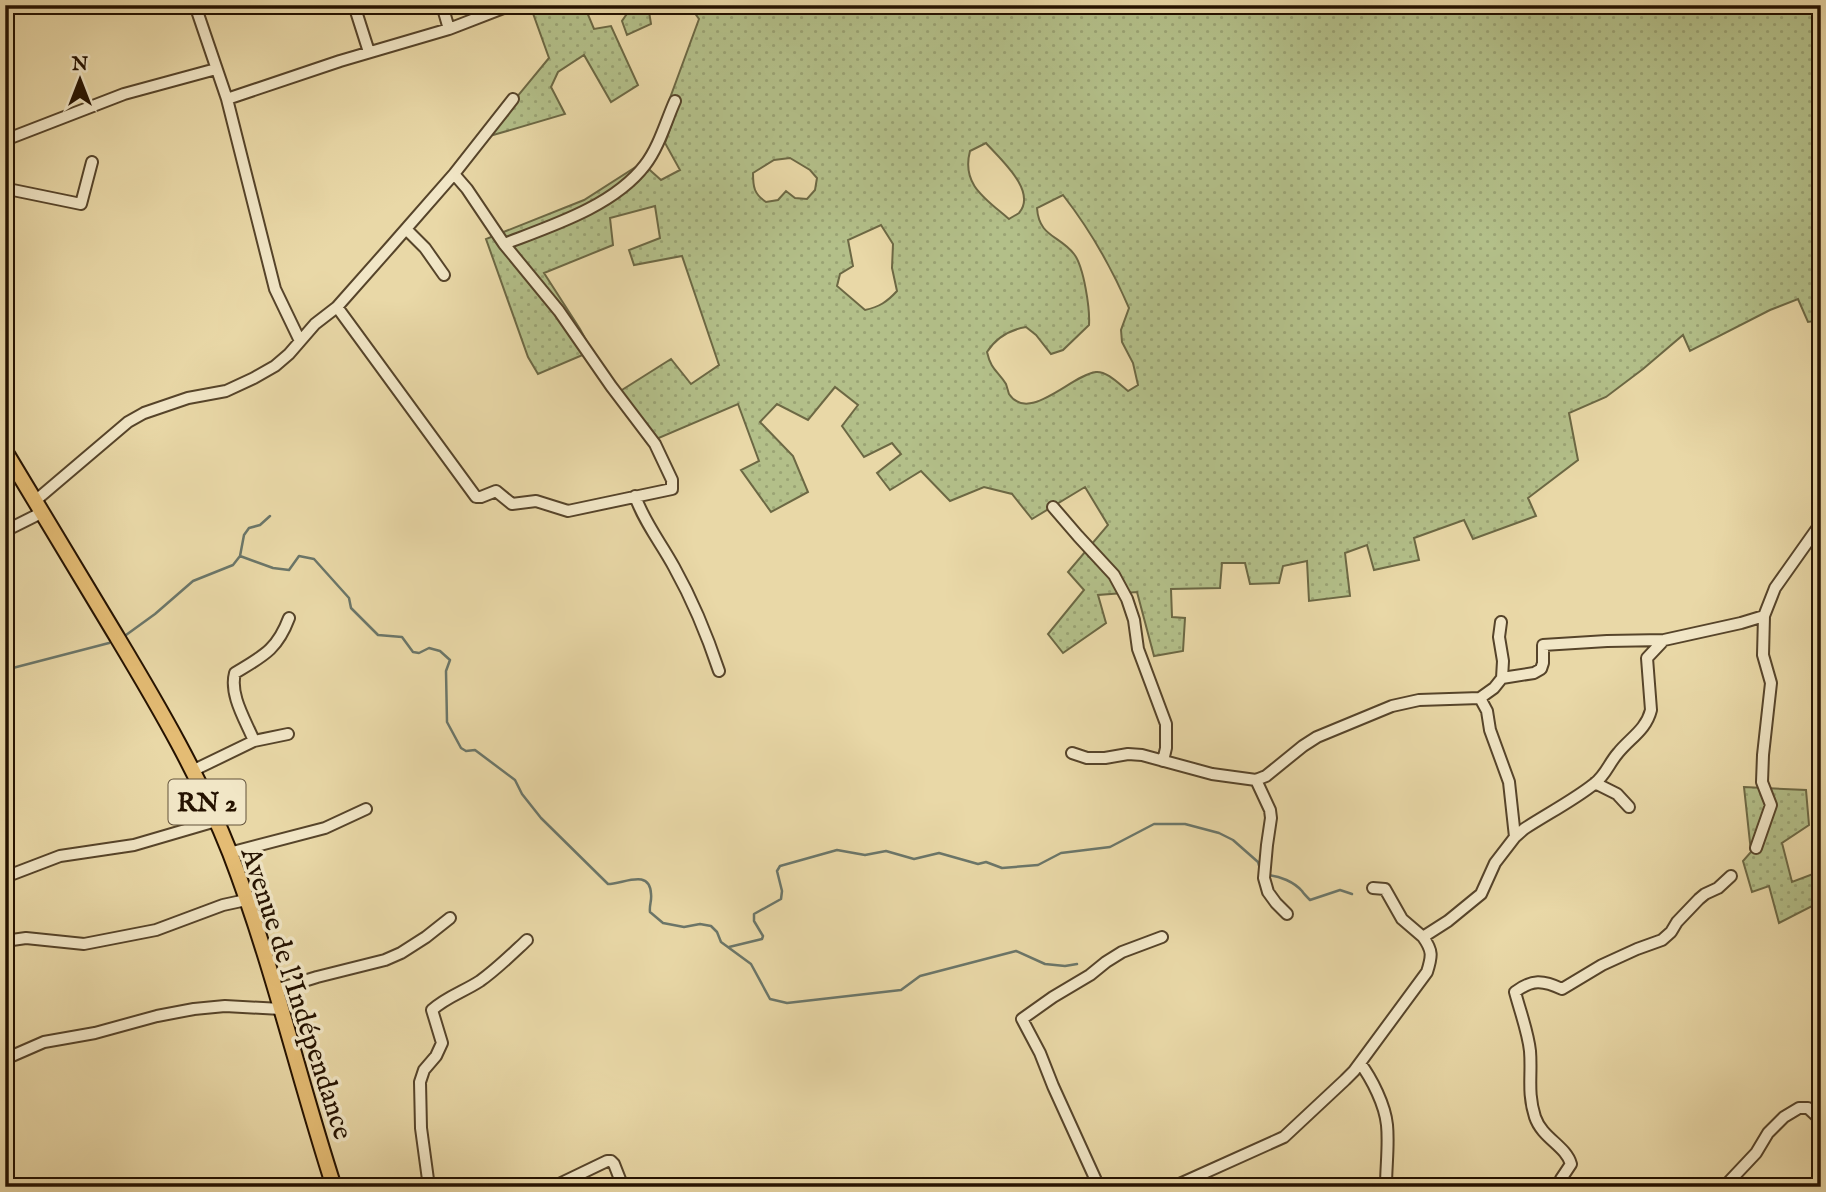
<svg xmlns="http://www.w3.org/2000/svg" width="1826" height="1192" viewBox="0 0 1826 1192" font-family="'IM FELL English',serif">
  <style>
    .grass { fill: url(#grass-dots); stroke: #6c6844; stroke-width: 2; fill-rule: evenodd }
    .lines { fill: none; stroke-linecap: round; stroke-linejoin: round }
    .stream { stroke: #6b7669; stroke-width: 2.5 }
    .minor-casing { stroke: #56442a; stroke-width: 14 }
    .major-casing { stroke: #251200; stroke-width: 18 }
    .minor { stroke: #f1e6c6; stroke-width: 10 }
    .major { stroke: #e4bc74; stroke-width: 14 }
    .labels { text-anchor: middle; stroke-width: 7; stroke-linejoin: round; paint-order: stroke }
    .shield { fill: #f1e6c6; stroke: #62523b; stroke-width: 2 }
    .shield-label { font-size: 26px; font-weight: bold; fill: #251200 }
    .street-label { font-size: 28px; fill: #251200; stroke: #f1e6c6 }
  </style>
  <defs>
    <pattern id="grass-dots" width="8" height="8" patternUnits="userSpaceOnUse" patternTransform="scale(1.75)"><rect width="8" height="8" fill="#b3bf89"/><path d="M2 2h.1M6 6h.1" fill="none" stroke="#9aa374" stroke-width="1.8" stroke-linecap="round"/></pattern>
  </defs>
  <rect width="100%" height="100%" fill="#e9d8a7"/>
  <filter id="stains"><feTurbulence type="fractalNoise" baseFrequency=".00286" numOctaves="4"/><feColorMatrix values="0 0 0 0 .2 0 0 0 0 .09 0 0 0 0 .02 0 0 0 .5 -.17"/></filter>
  <radialGradient id="worn" r=".72"><stop offset=".6" stop-color="#630" stop-opacity="0"/><stop offset="1" stop-color="#630" stop-opacity=".3"/></radialGradient>
  <path class="grass" d="M530,5H584L594,29L611,26L638,85L611,102L584,55L558,72L551,87L565,114L483,138L549,58Z
    M633,5H648L651,24L627,35L622,21Z
    M689,5H1821V320L1808,322L1798,299L1770,310L1690,351L1683,335L1643,369L1606,397L1569,413L1578,460L1528,498L1536,516L1473,539L1464,520L1414,538L1419,560L1374,570L1367,545L1345,553L1350,596L1309,601L1307,561L1283,566L1279,583L1250,584L1245,563H1222L1220,588L1171,589L1172,617L1185,618L1183,651L1154,656L1137,592L1098,595L1106,623L1063,653L1048,634L1084,590L1068,572L1108,525L1085,487L1032,519L1012,494L984,487L950,501L921,471L890,490L877,473L901,454L892,443L864,457L842,426L858,405L835,387L808,420L777,404L760,422L793,456L808,492L771,512L741,470L759,461L738,404L647,443L614,395L671,359L691,384L719,365L682,256L634,265L629,250L660,238L655,206L610,218L613,245L544,273L580,329L592,351L538,374L528,357L486,239L584,200L642,163L661,180L680,170L665,143L675,115L670,98L699,19ZM986,143C999,158 1038,191 1019,213C1016,215 1012,217 1009,219C986,199 961,185 970,151ZM790,158L810,170L817,178L815,190L807,199L795,198L786,191L778,200L766,202C754,194 753,187 753,173L774,160ZM1063,195C1091,231 1111,266 1129,308L1121,330L1122,342L1133,363L1138,385L1128,391C1119,384 1107,371 1096,372C1071,375 1029,424 1009,394C1008,391 1007,387 1006,384C998,371 991,370 987,352C996,338 1009,330 1026,327L1036,335L1051,354L1063,350L1089,325C1090,309 1084,267 1074,254C1059,235 1039,237 1037,208ZM881,225L893,244L892,268L897,291C887,302 879,307 865,310L837,286L840,274L853,266L848,240Z
    M1744,787L1806,790L1809,825L1782,843L1792,882L1821,871V921L1812,906L1779,923L1769,886L1752,892L1743,861L1751,852Z"/>
  <g class="lines">
    <path class="stream" d="M240,556L273,568L289,570L299,556L314,559L349,598L351,608L378,635L402,637L413,652L419,653L429,648L440,651L450,660L446,671L447,722L461,748L466,751L475,750L515,780L522,794L541,818L608,884C623,884 650,868 651,894C652,901 649,905 650,912L663,923L684,927L700,924L711,926L717,932L721,942L751,964L770,999L787,1003L901,990L920,976L1016,951L1045,964L1065,966L1077,964
      M126,635L155,614L193,581L233,565L240,556L244,535L249,528L260,525L270,516
      M5,670L109,643
      M1268,875C1280,876 1294,882 1302,891C1304,894 1307,897 1310,900L1340,890L1352,894
      M729,947L762,939L763,936L754,921V914L781,899L782,891L777,871L780,866L837,850L865,855L886,851L914,859L939,853L978,864L986,862L1002,868L1038,865L1061,853L1110,847L1154,824H1185L1219,833L1233,840L1258,862L1260,869"/>
    <g class="minor-casing">
      <path id="minor" d="M195,5L227,99L275,289L300,341
        M354,5L369,52
        M449,29L511,5
        M227,99L340,61L449,29L442,5
        M5,140L124,94L216,69
        M5,193L8,189L81,204L92,162
        M406,229L425,248L444,275
        M504,244C551,226 614,206 645,165C659,147 666,121 675,101
        M337,307L476,497H481L496,491L512,504L536,501L568,511L672,489V480L655,444L611,386L559,311L504,244L467,189L454,174
        M635,496C644,522 661,543 674,567C693,601 707,635 719,671
        M35,501L128,422L144,413L188,398L226,391L254,378L275,366L289,354L315,324L337,307L391,246L454,174L513,99
        M1053,507L1078,536L1114,575L1127,599L1134,620L1138,649L1166,724V748L1163,761
        M5,531L43,512
        M1502,678L1534,673L1541,669L1543,663V645L1607,641L1664,640L1741,623L1764,616
        M254,741C246,721 229,695 235,673C263,656 277,650 289,618
        M1072,753L1087,758H1105L1128,754L1142,755L1212,774L1256,780L1266,776L1303,746L1317,737L1392,706L1419,700L1480,698L1494,688L1502,678L1503,661L1499,637L1501,622
        M192,771L254,741L288,734
        M1256,780L1270,810L1271,818L1267,845L1264,878L1268,892L1276,903L1287,914
        M1595,783L1617,794L1629,807
        M1515,837L1524,829C1547,814 1574,800 1594,784C1606,775 1609,763 1618,753C1630,738 1646,730 1651,710L1647,658L1664,640
        M1756,848L1771,805L1762,782L1763,755L1771,683L1763,655L1764,616L1775,588L1821,523
        M229,853L325,828L366,809
        M5,877L60,856L134,845L216,821
        M1373,888L1385,889L1402,919L1423,937
        M5,941L26,938L84,944L156,930L223,905L246,900
        M275,990L317,977L385,960L401,953L426,937L450,918
        M5,1059L44,1042L95,1033L157,1016L194,1009L225,1006L281,1009
        M1360,1063C1372,1079 1385,1105 1387,1125C1389,1145 1386,1166 1386,1187
        M429,1187L421,1128L420,1082L424,1070L436,1056L442,1043L432,1010C446,997 465,991 480,981C497,969 512,954 527,940
        M553,1187L607,1161H611L614,1164L623,1187
        M1099,1187L1053,1086L1040,1053L1022,1019L1053,997L1090,975L1106,962L1122,952L1162,937
        M1173,1187L1284,1137L1345,1080L1354,1071L1427,972C1432,956 1433,951 1423,937L1448,921L1481,894L1495,863L1515,837L1509,782L1490,730L1487,711L1480,698
        M1563,1187L1561,1179L1571,1164C1566,1146 1542,1138 1535,1117C1527,1092 1532,1075 1530,1051C1528,1032 1520,1011 1515,992C1532,979 1543,980 1562,989L1602,965L1637,949L1662,940L1671,932L1677,922L1699,899L1705,894L1718,888L1731,876
        M1724,1187L1756,1153L1768,1133L1784,1117L1799,1108H1808L1821,1120"/>
    </g>
    <g class="major-casing">
      <path id="major" d="M5,451C43,513 80,575 117,637C159,707 200,777 230,853C272,962 298,1076 334,1187"/>
    </g>
    <use href="#minor" class="minor"/>
    <use href="#major" class="major"/>
  </g>
  <g class="labels">
    <rect class="shield" x="168.5" y="779.5" width="77" height="45" rx="5"/>
    <g class="shield-label">
      <text x="207" y="811">RN 2</text>
    </g>
    <g class="street-label">
      <text transform="translate(298 993) rotate(72)" y="10">Avenue de l'Indépendance</text>
    </g>
  </g>
  <rect width="1826" height="1192" fill="none" stroke="#e9d8a7" stroke-width="28"/>
  <rect x="7" y="7" width="1812" height="1178" fill="none" stroke="#251200" stroke-width="3.5"/>
  <rect x="14" y="14" width="1798" height="1164" fill="none" stroke="#251200" stroke-width="2"/>
  <g transform="translate(80 80)" stroke="#f1e6c6" stroke-width="5" paint-order="stroke">
  <path d="M0-5L12 26L0 18L-12 26Z" fill="#251200"/>
  <text y="-10" font-size="19" font-weight="bold" text-anchor="middle" fill="#251200">N</text>
  </g>
  <rect width="100%" height="100%" filter="url(#stains)"/>
  <rect width="100%" height="100%" fill="url(#worn)"/>
</svg>
